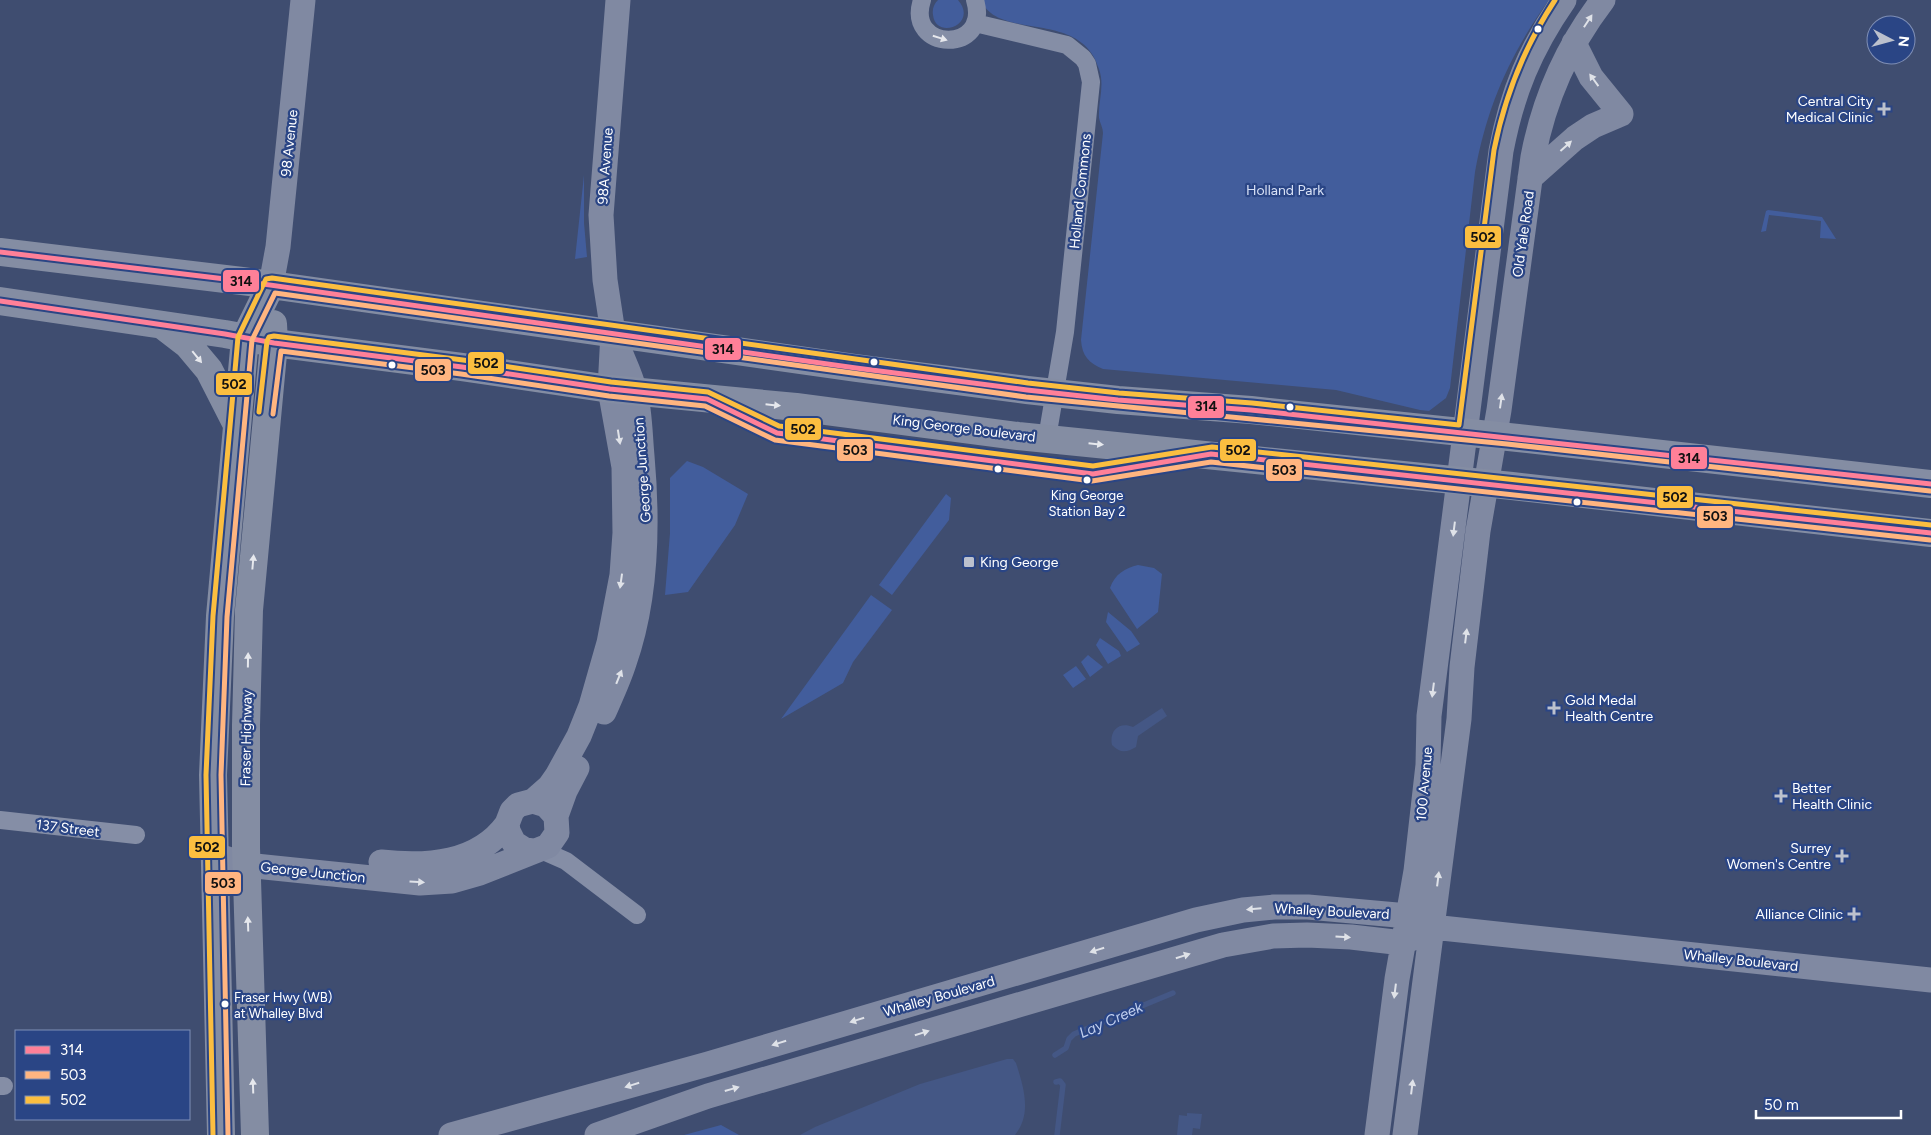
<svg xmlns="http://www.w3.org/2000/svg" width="1931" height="1135" viewBox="0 0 1931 1135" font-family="Figtree,sans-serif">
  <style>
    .green { fill: #425d9c }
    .water { fill: #445785 }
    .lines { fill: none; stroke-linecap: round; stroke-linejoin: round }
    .stream { stroke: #445785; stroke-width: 5.5 }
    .street { stroke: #858ea6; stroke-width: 18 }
    .secondary { stroke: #8089a2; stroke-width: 25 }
    .primary { stroke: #848da3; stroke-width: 28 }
    .bus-1-casing { stroke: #2a4585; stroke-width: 9 }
    .bus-2-casing { stroke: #2a4585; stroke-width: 9 }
    .bus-3-casing { stroke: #2a4585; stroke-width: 9 }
    .bus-1 { stroke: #ff8098; stroke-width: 5 }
    .bus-2 { stroke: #ffb580; stroke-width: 5 }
    .bus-3 { stroke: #fbbe40; stroke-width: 5 }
    .oneway { fill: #dfe2e8 }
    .oneway2 { fill: #e7e8ed }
    .oneway3 { fill: #e6e8ed }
    .bus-dot { fill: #fff; stroke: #2a4585; stroke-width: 2 }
    .poi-dot { fill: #bcc1cd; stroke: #2a4585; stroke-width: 2 }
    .labels { text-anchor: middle; stroke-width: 4.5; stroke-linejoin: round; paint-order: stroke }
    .bus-label { font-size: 13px; fill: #fff; stroke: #2a4585 }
    .poi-label { font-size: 14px; fill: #fff; stroke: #2a4585; text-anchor: end }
    .street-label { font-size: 14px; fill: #fff; stroke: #2a4585 }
    .park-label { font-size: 14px; fill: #d8e1f6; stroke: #2a4585 }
    .water-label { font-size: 15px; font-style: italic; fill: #c1cfee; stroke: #2a4585 }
    .line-badge { stroke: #2a4585; stroke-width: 2 }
    .pale-badge-label { font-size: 14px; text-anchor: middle; font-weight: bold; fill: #111 }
  </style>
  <rect width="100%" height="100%" fill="#3f4d70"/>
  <path class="green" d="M938,0H958C979,24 936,41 933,15C932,9 934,4 938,0Z
    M981,0H1549C1510,54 1487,106 1475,172L1450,388L1446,398L1429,411L1420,410L1336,390L1103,369C1089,363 1082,356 1081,340L1103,133C1103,128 1100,123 1099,118C1098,101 1105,86 1099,69C1081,8 998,42 981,0Z
    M584,175V223L587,257L575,259Z
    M1768,210L1822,217L1836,239L1820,238L1821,221L1769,215L1766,231L1761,232L1766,211Z
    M687,461L703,467L748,494L735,525L688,592L665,595L670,533V478Z
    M946,494L951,498L949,520L892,595L879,585Z
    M1138,565L1154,568L1162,574L1158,612L1137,629L1110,588C1115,574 1125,568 1138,565Z
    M871,595L892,610L853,662L843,683L781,719Z
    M1108,612L1131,631L1140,644L1127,652L1106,622Z
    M1100,638L1119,651L1121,656L1108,664L1096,645Z
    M1088,655L1103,667L1090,677L1081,662Z
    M1076,666L1086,679L1073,688L1063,675Z
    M721,1125L739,1135H684Z"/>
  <path class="water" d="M1162,708L1167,716L1138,736L1136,747C1126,753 1120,753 1112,745C1109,731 1119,721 1133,727Z
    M1007,1059H1013L1016,1063C1024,1088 1032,1114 1015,1135H800L815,1127L920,1084Z
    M1187,1113L1202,1114L1200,1129L1193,1128L1192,1135H1177L1179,1115L1187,1116Z"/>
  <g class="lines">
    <path class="stream" d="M1055,1055L1066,1048L1069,1039L1074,1034L1173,993
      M1056,1082L1060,1081L1063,1085L1057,1135"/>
    <path class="street" d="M922,0C905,52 991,54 975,0
      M975,23L1067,45L1083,58L1087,64L1091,82L1065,332L1047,438
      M0,820L136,835
      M541,850L566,861L637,915
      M0,1086H4"/>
    <path class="secondary" d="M1530,178L1575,138L1593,126L1621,114L1591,77L1574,43
      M271,285L278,247L303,0
      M604,712C611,696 619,679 624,663C647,598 648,523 642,456C640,435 640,412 635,392C631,375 622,358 616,342
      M533,801L550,786L557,776L579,736L591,706L609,643L622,575L625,533L624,467L610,389L613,333L605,280L601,215L618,0
      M556,816L565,791L577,768
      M215,855L246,865L420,883L452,881L480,873L548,846L557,833L556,816L546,805L533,801L518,805L512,811L507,824L508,831L514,843L525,850L533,851
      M381,862C427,867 478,864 507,824
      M451,1135L708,1064L1196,920L1243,910L1274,907H1308L1408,916L1432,927L1931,980
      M597,1135L708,1096L1223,945L1273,936L1307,935L1351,937L1403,943L1416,936
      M1377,1135L1397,979L1416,871L1428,765L1429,716L1501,151C1512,93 1530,49 1564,0
      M1405,1135L1459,719L1462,667L1478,531L1499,410L1533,157C1544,99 1567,47 1603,0"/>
    <path class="primary" d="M0,252L242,281L856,368L1027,390L1118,400L1251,410L1518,438L1931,484
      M0,301L225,334L274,343L462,367L610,389L796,407L1018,436L1512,486L1931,533
      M162,325L188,345L209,370L236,423
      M221,1135L213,775L220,616L245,338L271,285
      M255,1135L246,848V725L249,610L274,343L273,324"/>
    <g class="bus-1-casing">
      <path id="bus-1" d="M0,252L242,281L856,368L1027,390L1118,400L1251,410L1931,484
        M0,301L225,334L274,343L462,367L610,389L707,399L777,433L1093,474L1211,454L1931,533"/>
    </g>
    <g class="bus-2-casing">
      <path id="bus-2" d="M273,414L281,351L461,374L609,396L705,406L775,440L1092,481L1211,462L1930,540
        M228,1135L221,775L227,617L252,340L275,293L1026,397L1507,444L1930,491"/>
    </g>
    <g class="bus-3-casing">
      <path id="bus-3" d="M259,412L267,341L269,337L274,336L463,360L611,382L708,392L779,426L1093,466L1212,447L1931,525
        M213,1135L206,775L213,616L238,337L266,279L272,278L1028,383L1119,393L1252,403L1459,425L1494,150C1505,95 1524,47 1555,0"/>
    </g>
    <use href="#bus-1" class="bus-1"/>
    <use href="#bus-2" class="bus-2"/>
    <use href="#bus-3" class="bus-3"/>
  </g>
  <defs><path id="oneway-solid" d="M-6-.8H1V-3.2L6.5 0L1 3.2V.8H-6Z" transform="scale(1.25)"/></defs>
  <g class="oneway">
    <use href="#oneway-solid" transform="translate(1588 21) rotate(-57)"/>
    <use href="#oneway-solid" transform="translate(1594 80) rotate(-126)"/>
    <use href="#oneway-solid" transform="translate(1566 146) rotate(-42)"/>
    <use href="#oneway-solid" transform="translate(1501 401) rotate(-82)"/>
    <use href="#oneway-solid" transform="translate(619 437) rotate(81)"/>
    <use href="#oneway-solid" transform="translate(1454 529) rotate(97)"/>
    <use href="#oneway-solid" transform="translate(621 581) rotate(98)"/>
    <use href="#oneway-solid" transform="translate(1466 636) rotate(-83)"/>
    <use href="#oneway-solid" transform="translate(619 677) rotate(-68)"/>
    <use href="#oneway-solid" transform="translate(1433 690) rotate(97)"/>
    <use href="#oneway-solid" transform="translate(1438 879) rotate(-83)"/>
    <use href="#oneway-solid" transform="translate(417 882) rotate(4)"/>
    <use href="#oneway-solid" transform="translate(1254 909) rotate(175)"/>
    <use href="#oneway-solid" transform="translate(1343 937) rotate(3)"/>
    <use href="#oneway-solid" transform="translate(1097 950) rotate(163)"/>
    <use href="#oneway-solid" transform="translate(1183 956) rotate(-17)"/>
    <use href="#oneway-solid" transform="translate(1395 991) rotate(97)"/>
    <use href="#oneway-solid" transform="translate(857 1020) rotate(163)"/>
    <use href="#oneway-solid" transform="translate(922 1033) rotate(-17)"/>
    <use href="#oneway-solid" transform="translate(779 1043) rotate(163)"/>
    <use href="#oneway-solid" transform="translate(632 1085) rotate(163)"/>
    <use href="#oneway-solid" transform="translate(1412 1087) rotate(-83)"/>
    <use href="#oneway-solid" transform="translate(732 1089) rotate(-16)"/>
  </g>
  <use class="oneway2" href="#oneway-solid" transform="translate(940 38) rotate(17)"/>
  <g class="oneway3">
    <use href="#oneway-solid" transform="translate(197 357) rotate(51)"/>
    <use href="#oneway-solid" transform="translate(773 405) rotate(6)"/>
    <use href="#oneway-solid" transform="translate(1096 444) rotate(6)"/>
    <use href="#oneway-solid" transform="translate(253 562) rotate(-85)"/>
    <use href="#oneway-solid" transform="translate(248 660) rotate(-89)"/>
    <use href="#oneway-solid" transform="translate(248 924) rotate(-92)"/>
    <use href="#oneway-solid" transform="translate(253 1086) rotate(-92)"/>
  </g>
  <g class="bus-dot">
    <circle cx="1538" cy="29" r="4.5"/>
    <circle cx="874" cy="362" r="4.5"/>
    <circle cx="392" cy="365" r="4.5"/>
    <circle cx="1290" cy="407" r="4.5"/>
    <circle cx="998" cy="469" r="4.5"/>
    <circle cx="1087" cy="480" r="4.5"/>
    <circle cx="1577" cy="502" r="4.5"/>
    <circle cx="225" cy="1004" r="4.5"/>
  </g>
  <g class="poi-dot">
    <path d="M1881.5 101.5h5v5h5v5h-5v5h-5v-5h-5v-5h5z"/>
    <rect x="963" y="556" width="12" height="12" rx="2.5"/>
    <path d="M1551.5 700.5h5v5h5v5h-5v5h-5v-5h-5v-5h5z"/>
    <path d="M1778.5 788.5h5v5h5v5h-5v5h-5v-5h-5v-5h5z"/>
    <path d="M1839.5 848.5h5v5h5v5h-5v5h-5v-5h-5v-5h5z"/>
    <path d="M1851.5 906.5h5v5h5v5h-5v5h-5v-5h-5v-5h5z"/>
  </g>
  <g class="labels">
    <g class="bus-label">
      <text x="1087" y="500">King George<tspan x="1087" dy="16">Station Bay 2</tspan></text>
      <text x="234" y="1002" text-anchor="start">Fraser Hwy (WB)<tspan x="234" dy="16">at Whalley Blvd</tspan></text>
    </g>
    <g class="poi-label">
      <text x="1873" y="106">Central City<tspan x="1873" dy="16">Medical Clinic</tspan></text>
      <text x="980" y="567" text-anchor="start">King George</text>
      <text x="1565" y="705" text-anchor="start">Gold Medal<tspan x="1565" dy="16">Health Centre</tspan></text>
      <text x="1792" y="793" text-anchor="start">Better<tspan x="1792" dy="16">Health Clinic</tspan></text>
      <text x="1831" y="853">Surrey<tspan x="1831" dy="16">Women's Centre</tspan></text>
      <text x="1843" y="919">Alliance Clinic</text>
    </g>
    <g class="street-label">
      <text transform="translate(289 143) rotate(-84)" y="5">98 Avenue</text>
      <text transform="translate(605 166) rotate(-86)" y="5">98A Avenue</text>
      <text transform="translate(1080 191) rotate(-84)" y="5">Holland Commons</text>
      <text transform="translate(1523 234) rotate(-82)" y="5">Old Yale Road</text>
      <text transform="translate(964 428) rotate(7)" y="5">King George Boulevard</text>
      <text transform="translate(642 470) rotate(-94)" y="5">George Junction</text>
      <text transform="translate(246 738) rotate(-89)" y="5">Fraser Highway</text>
      <text transform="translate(1424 784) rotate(-85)" y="5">100 Avenue</text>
      <text transform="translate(68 828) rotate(7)" y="5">137 Street</text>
      <text transform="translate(313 872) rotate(6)" y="5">George Junction</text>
      <text transform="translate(1332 911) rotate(3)" y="5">Whalley Boulevard</text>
      <text transform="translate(1741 960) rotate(6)" y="5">Whalley Boulevard</text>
      <text transform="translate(939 996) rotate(-16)" y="5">Whalley Boulevard</text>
    </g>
    <g class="park-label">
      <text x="1285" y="195">Holland Park</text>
    </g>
    <g class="water-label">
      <text transform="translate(1111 1020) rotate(-24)" y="5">Lay Creek</text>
    </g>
  </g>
  <g class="line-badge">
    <rect x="1464" y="225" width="38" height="24" rx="5" fill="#fbbe40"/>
    <rect x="222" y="269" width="38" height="24" rx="5" fill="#ff8098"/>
    <rect x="704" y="337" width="38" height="24" rx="5" fill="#ff8098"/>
    <rect x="467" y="351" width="38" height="24" rx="5" fill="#fbbe40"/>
    <rect x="414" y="358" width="38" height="24" rx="5" fill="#ffb580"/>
    <rect x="215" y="372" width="38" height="24" rx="5" fill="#fbbe40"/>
    <rect x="1187" y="395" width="38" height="24" rx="5" fill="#ff8098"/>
    <rect x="784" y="417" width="38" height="24" rx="5" fill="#fbbe40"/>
    <rect x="1219" y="438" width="38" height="24" rx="5" fill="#fbbe40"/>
    <rect x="836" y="438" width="38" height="24" rx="5" fill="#ffb580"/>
    <rect x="1670" y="446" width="38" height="24" rx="5" fill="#ff8098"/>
    <rect x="1265" y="458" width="38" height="24" rx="5" fill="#ffb580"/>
    <rect x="1656" y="485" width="38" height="24" rx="5" fill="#fbbe40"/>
    <rect x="1696" y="505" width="38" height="24" rx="5" fill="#ffb580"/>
    <rect x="188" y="835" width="38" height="24" rx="5" fill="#fbbe40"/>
    <rect x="204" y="871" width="38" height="24" rx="5" fill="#ffb580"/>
  </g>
  <g class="pale-badge-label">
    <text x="1483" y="242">502</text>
    <text x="241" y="286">314</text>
    <text x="723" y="354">314</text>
    <text x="486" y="368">502</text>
    <text x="433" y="375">503</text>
    <text x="234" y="389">502</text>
    <text x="1206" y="411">314</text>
    <text x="803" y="434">502</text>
    <text x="1238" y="455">502</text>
    <text x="855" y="455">503</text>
    <text x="1689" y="463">314</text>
    <text x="1284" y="475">503</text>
    <text x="1675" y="502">502</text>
    <text x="1715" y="521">503</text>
    <text x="207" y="852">502</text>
    <text x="223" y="888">503</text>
  </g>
  <rect x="15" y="1030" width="175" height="90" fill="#2a4585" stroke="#7f8fb6"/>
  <rect x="25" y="1046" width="25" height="8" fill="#ff8098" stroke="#7f8fb6"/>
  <text x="60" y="1055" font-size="15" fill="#ffffff">314</text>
  <rect x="25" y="1071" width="25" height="8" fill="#ffb580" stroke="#7f8fb6"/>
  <text x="60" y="1080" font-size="15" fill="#ffffff">503</text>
  <rect x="25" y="1096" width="25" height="8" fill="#fbbe40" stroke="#7f8fb6"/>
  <text x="60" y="1105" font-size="15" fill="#ffffff">502</text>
  <g transform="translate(1891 40) rotate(96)"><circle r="24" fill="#2a4585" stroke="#7f8fb6"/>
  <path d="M0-4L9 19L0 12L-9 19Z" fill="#bcc1cd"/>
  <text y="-8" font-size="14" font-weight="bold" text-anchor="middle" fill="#ffffff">N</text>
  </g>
  <path d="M1756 1110v8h145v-8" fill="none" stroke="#ffffff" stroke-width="2.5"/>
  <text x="1764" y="1110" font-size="15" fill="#ffffff" stroke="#2a4585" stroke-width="4" paint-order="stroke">50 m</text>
</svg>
